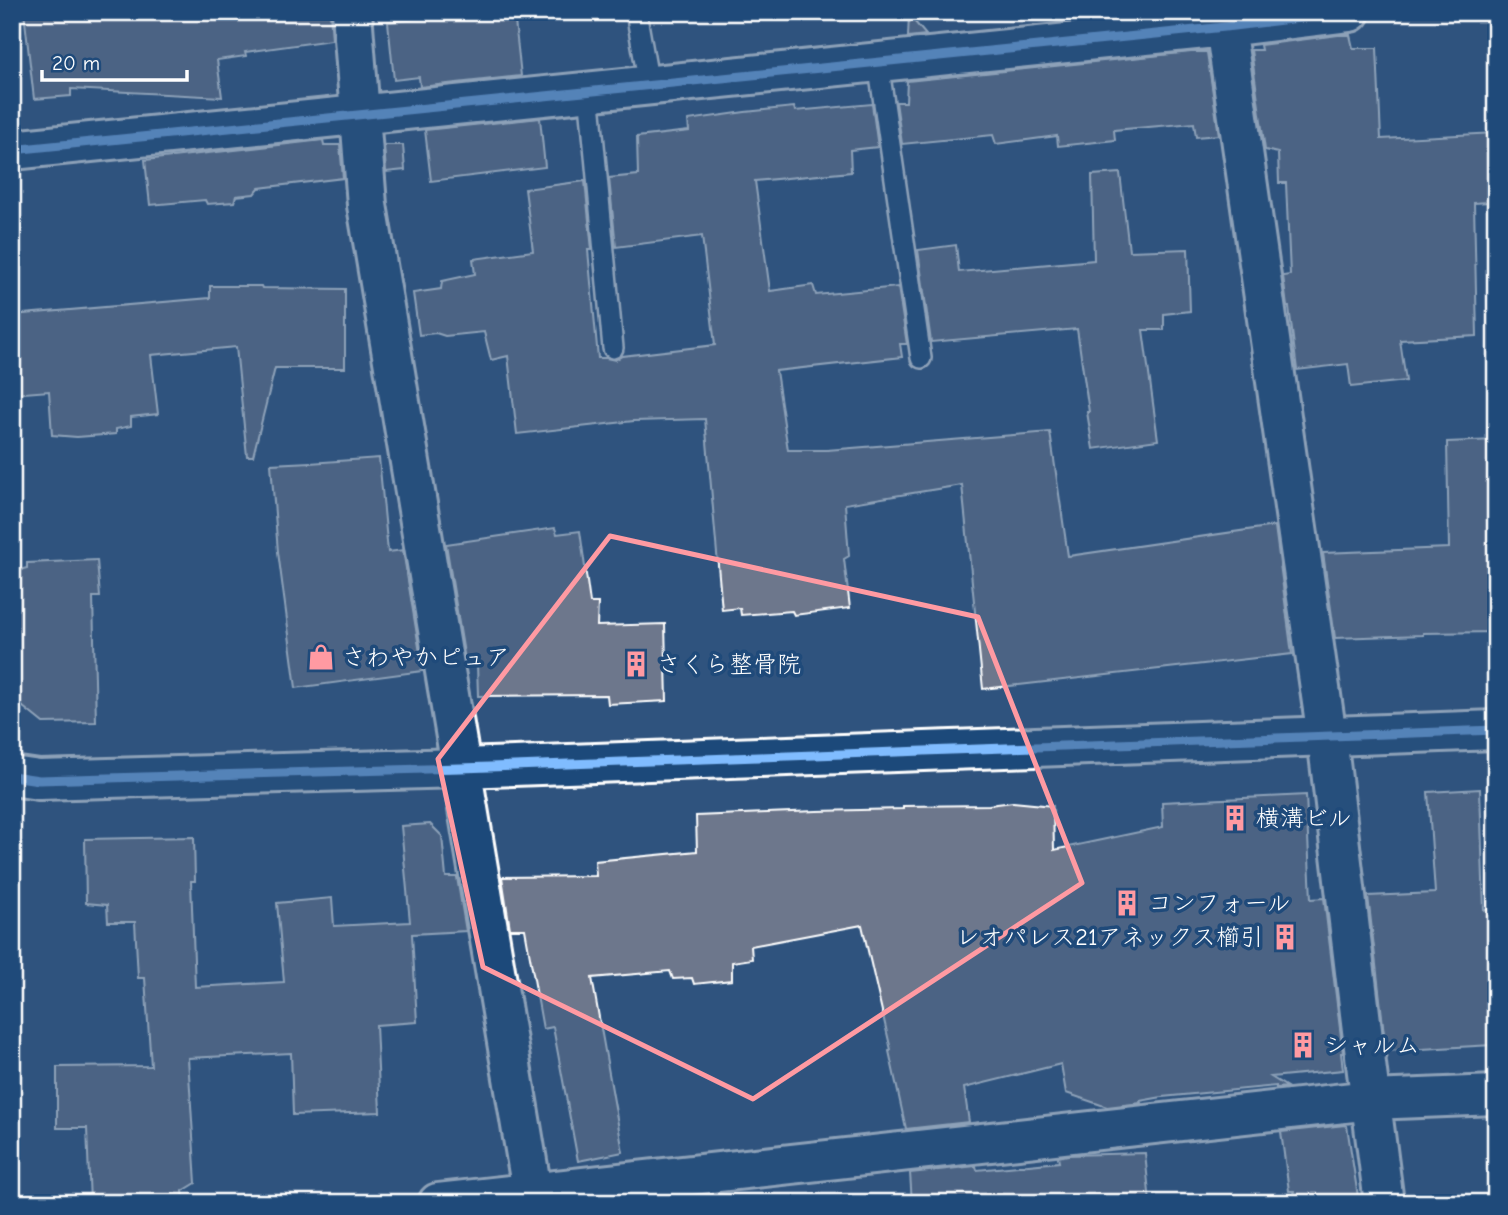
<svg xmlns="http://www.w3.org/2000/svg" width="1508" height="1215" font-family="'Comic Neue','Klee One',sans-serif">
<rect width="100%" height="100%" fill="#2f537e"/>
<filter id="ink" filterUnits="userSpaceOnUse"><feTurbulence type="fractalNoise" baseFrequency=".0143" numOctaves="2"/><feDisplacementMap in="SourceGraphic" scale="14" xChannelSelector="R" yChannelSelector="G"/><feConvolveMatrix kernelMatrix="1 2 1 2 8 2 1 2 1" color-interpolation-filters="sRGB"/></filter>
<g filter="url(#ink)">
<path fill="#6d778c" stroke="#fff" stroke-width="2" d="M24 12H330L332 40 245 52 246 56 217 60 222 97 71 89V96L34 99Z
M487 12H514L521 76 420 87 419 77 394 80 388 22Z
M909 15 926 35 908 37Z
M1338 35H1350L1353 48H1377L1381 139 1496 133V189H1490L1489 202 1474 203 1477 336 1400 340 1406 381 1351 387 1348 364 1297 370 1289 307H1287L1283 276 1290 275 1286 183H1279L1278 153 1265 150 1251 50H1261L1260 45Z
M1191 52H1207L1219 135 1196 137 1194 123 1114 130 1115 140 1058 146 1057 136 996 144 993 135 902 144 896 102H906L907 81Z
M872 104 878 147 850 150 851 172 755 181 770 291 813 285 816 295 898 287 907 344H900L902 357 776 371 788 450H827L1050 432 1068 556 1275 526 1292 654 983 689 962 485 845 504 849 556 844 559 850 608 794 615 792 611 741 615 740 608 722 610 705 419 634 421 517 434 508 356 491 360 484 332 445 336 436 333 419 335 413 293 441 289 442 281 475 274 473 259 533 251 525 189 585 181 592 250H588L598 358H606L615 360 622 356 715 345 702 236 616 247 609 178 638 175 637 137 689 131 688 120 745 112 794 107 795 111Z
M540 118 545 167 431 181 425 130Z
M323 140 324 145H340L343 178 259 188 254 194 236 196 234 202 207 204 205 200 150 205 145 160Z
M384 145H403L405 170 386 172Z
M1120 173 1129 251 1188 249 1190 311 1164 314V330H1143L1158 440 1093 449 1087 412H1089L1077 329 931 342 918 250 956 245 959 272 1094 260 1092 175Z
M210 286H261L262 288 345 289V368H275L253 456H247L236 347 151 355 158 414 131 417V426L116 429V434L77 437 52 435 49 391 12 394V315L210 298Z
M1496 440V632L1423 633V635L1335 638 1323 553 1449 548 1447 442Z
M379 458 388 552 403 550 423 671 296 688 278 552 271 464 310 462V463Z
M555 528 557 534 580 531 590 603H598L597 626 665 624 667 701 608 704 607 695 478 696 477 664 466 666 446 544Z
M97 560 100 597H93L96 722 43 723 12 698V572L27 568V563Z
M1480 789 1484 910 1489 909 1493 1045 1386 1051 1368 896 1435 893 1428 792Z
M1306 795 1311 899 1324 898 1343 1053H1341L1343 1070 1271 1077 1287 1087 1276 1088V1086L1162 1097 1140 1101 1141 1103 1107 1107 1066 1093 1061 1064 964 1088 969 1122 906 1129 889 1051 891 1050 862 925 751 946 752 959 732 962V980L694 984 692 978 673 979 670 971 592 978 623 1152 578 1161 553 1027 543 1029 525 929H510L502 877 596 876 595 861 697 851 696 816 817 811 903 809V806L989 805 1013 802 1053 806 1054 850 1163 827 1162 802Z
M430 824 442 836 446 877H457L466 931 412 934 417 1022 376 1025 380 1112 293 1115 291 1053 188 1058 196 1183 183 1191 184 1199 137 1201V1203H90L87 1128H57V1067L151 1066 145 978H138L135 922H108L107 905 86 903 85 839 194 837 195 881H191L195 987 284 982 277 903 332 898 334 926 410 922 401 826Z
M1345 1125 1347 1126 1359 1203H1328L1325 1197 1296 1200 1294 1191H1289L1281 1132Z
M1145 1153 1150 1203H912L910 1173 976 1166 977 1170 1059 1162 1058 1157 1068 1155Z"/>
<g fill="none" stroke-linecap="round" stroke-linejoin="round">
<g stroke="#fff" stroke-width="24">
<path id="service" d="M636 12 649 85
M878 62 921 358
M589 91 613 348"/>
</g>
<g stroke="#fff" stroke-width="44">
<path id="minor" d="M352 12 367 205 534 1203
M1223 12 1327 737 1367 1072 1384 1203
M12 150 1225 27 1350 12
M438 1203 1371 1100 1496 1095"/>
</g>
<g stroke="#fff" stroke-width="44">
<path id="tertiary" d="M12 776 39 780 461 768 1496 730"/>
</g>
<use href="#service" stroke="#1f4a7a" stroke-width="19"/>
<use href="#minor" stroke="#1f4a7a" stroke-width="38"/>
<use href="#tertiary" stroke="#1f4a7a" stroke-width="38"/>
<g stroke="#1f4a7a" stroke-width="13">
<path id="cycleway" d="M12 150 1225 27 1350 12
M12 776 39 780 461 768 1496 730"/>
</g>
<use href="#cycleway" stroke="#80bcff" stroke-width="9"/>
</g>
</g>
<path d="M0 0H1508V1215H0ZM610 536 978 617 1082 883 753 1099 483 967 438 759Z" fill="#2f537e" fill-opacity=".55" fill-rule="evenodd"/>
<path fill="none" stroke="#ff9aa2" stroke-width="5" stroke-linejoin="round" d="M610 536 978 617 1082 883 753 1099 483 967 438 759Z"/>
<defs>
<g id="shop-bare" transform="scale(2.1)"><path d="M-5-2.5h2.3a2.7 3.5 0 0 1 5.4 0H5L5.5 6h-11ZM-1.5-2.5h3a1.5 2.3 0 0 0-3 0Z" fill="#ff9aa2" stroke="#1f4a7a" stroke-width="2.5" paint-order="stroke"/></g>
<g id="building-bare" transform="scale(2.1)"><path d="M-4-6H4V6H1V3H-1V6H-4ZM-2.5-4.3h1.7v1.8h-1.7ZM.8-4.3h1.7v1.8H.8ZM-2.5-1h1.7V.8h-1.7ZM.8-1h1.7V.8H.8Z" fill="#ff9aa2" stroke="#1f4a7a" stroke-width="2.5" paint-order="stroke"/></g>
</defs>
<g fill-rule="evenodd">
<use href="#shop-bare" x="321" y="657"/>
<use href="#building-bare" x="636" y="664"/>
<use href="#building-bare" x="1235" y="818"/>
<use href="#building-bare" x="1127" y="903"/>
<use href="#building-bare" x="1285" y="937"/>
<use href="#building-bare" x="1303" y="1045"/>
</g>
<g text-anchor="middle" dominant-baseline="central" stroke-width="7" stroke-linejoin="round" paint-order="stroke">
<g font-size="24" fill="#fff" stroke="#1f4a7a" text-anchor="start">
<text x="342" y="657">さわやかピュア</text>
<text x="657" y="664">さくら整骨院</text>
<text x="1256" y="818">横溝ビル</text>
<text x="1148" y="903">コンフォール</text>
<text x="1264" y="937" text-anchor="end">レオパレス21アネックス櫛引</text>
<text x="1324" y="1045">シャルム</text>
</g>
</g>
<rect width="1508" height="1215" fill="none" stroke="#1f4a7a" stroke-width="42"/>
<rect x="21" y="21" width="1466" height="1173" fill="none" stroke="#fff" stroke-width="2.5" filter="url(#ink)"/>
<path d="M42 70v10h145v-10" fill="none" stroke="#ffffff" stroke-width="3.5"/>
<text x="52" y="70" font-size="21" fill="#ffffff" stroke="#1f4a7a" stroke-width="5" paint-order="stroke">20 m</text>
</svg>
